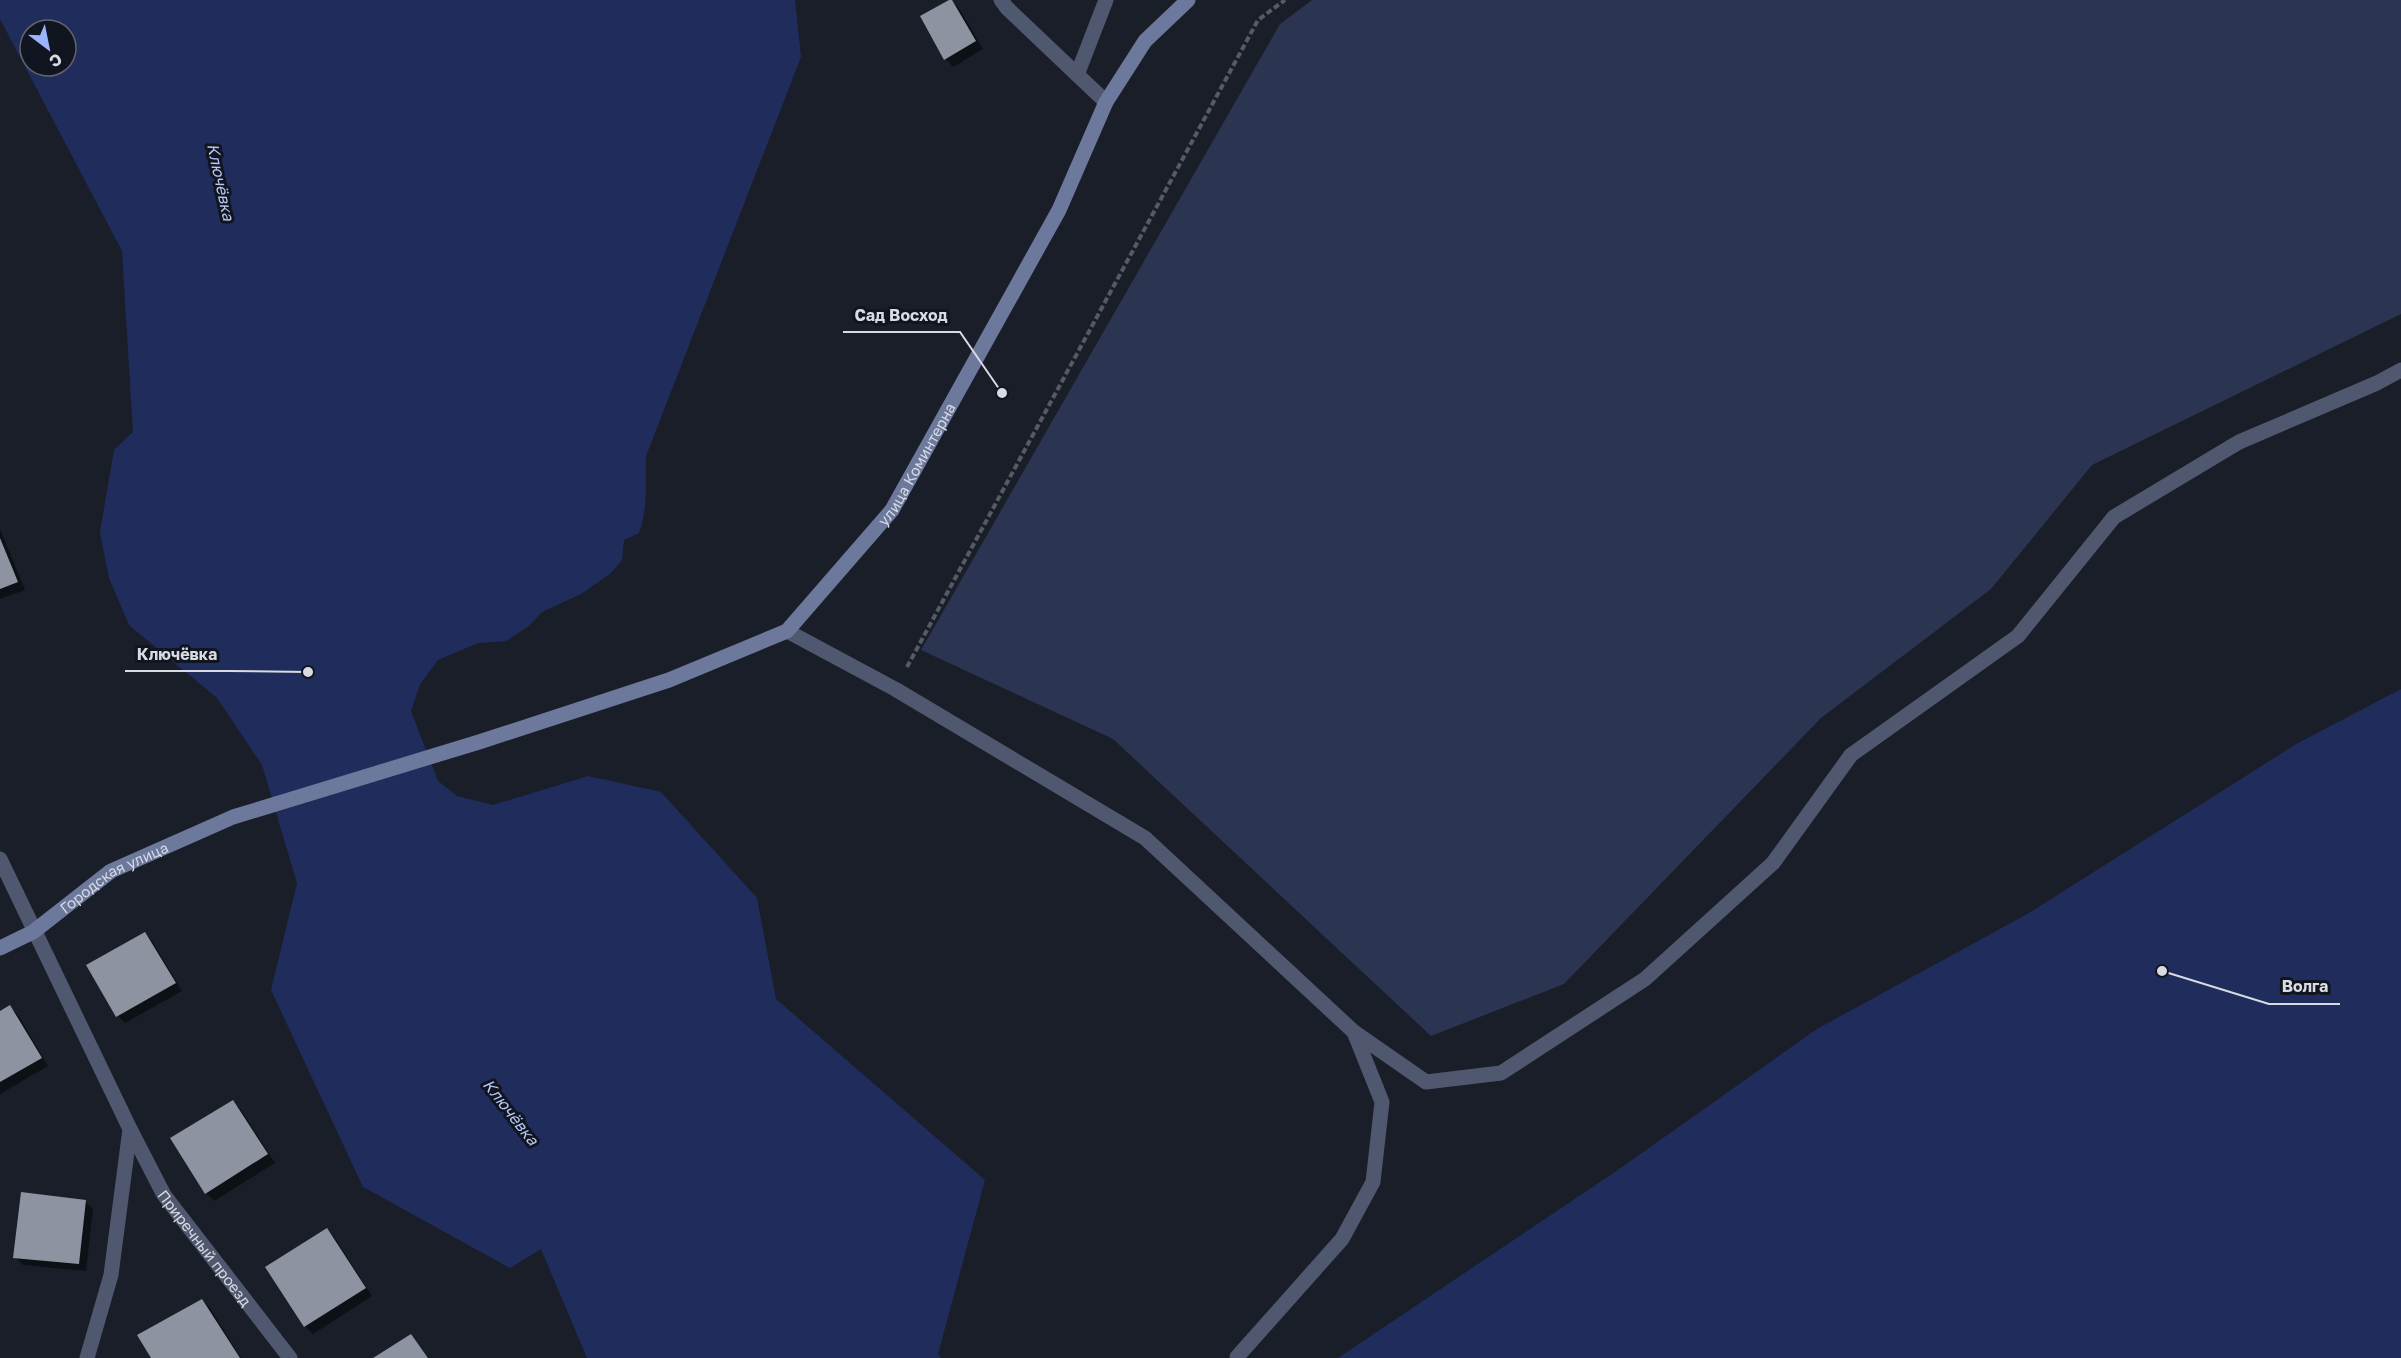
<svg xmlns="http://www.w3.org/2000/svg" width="2401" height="1358" font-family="'Golos Text',sans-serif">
<rect width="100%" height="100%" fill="#1a1e29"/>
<path fill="#2b3450" d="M1312 0H2401V314L2092 465 1991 589 1821 718 1564 984 1431 1036 1113 739 921 650 1280 24Z"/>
<path fill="#202d5c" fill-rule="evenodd" d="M0 0H795L801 57 646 456C646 483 648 508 639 533L624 540 622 560 611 573 581 594 542 612 529 626 506 641 478 643 438 660 420 684 411 711 438 781 457 796 493 805 588 776 661 792 757 898 776 999 985 1180 938 1354 941 1358H587L541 1249 510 1268 363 1187 271 990 297 883 262 765 217 698 129 625 109 578 100 532 114 450 133 432 122 251 0 19ZM30 30H66V66H30Z
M2401 689V1358H1338L1615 1172 1817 1029 2029 913 2298 743Z"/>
<path fill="#0007" d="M951 1 959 8 983 49 953 67 946 59 922 16Z
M0 529 25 590 0 599Z
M144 933 152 941 182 991 125 1023 118 1016Z
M10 1007 18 1015 48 1066 0 1094V1013Z
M233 1102 241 1110 275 1163 214 1201 206 1193Z
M85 1201 93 1209 86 1271 23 1265 15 1257Z
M327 1230 335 1238 372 1296 313 1334 305 1326 267 1267Z
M202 1300 210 1308 241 1358H153Z
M411 1335 429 1358H376Z"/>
<path fill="#8d93a1" d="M949 0H952L976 41 944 60 920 16Z
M0 538 18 582 0 589Z
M145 932 176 983 116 1017 86 965Z
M10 1005 42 1058 0 1082V1011Z
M233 1100 268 1154 205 1194 170 1138Z
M21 1192 86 1200 79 1264 13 1258Z
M327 1228 366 1288 304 1327 265 1267Z
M202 1299 240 1358H151L137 1335Z
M411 1334 428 1358H373Z"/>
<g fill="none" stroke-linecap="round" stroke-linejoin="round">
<path stroke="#565a63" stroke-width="4" stroke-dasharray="6 3" stroke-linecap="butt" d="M907 667 1258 20 1285 0"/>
<path stroke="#50586f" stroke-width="15" d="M1001 0 1007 8 1106 102
M1077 75 1106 0
M787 631 895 689 1145 838 1354 1032 1382 1102 1373 1182 1342 1239 1237 1357
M1354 1032 1426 1082 1501 1073 1645 979 1773 863 1851 755 2018 636 2114 517 2239 442 2377 383 2401 370"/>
<g stroke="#50586f" stroke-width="15">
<path d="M0 859 130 1129 111 1275 87 1358"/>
<path id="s1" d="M130 1129 164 1195 290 1358"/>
</g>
<path stroke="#6c799d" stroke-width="15" id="s2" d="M0 948 33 932 111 871 233 817 479 742 669 680 787 631 892 510 1059 210 1106 102 1145 41 1188 0"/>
</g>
<g text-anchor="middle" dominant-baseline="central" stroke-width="6" stroke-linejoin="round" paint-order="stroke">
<g font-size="15" fill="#d8dbe2" stroke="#11151f">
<text stroke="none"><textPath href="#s2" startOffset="1066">улица Коминтерна</textPath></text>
<text stroke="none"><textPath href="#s2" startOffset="135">Городская улица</textPath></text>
<text stroke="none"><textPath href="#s1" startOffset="141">Приречный проезд</textPath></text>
</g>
<g font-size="16" font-style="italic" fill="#b5c6f5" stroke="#11151f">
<text transform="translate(221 182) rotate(78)">Ключёвка</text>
<text transform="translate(511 1112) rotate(52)">Ключёвка</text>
</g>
</g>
<path fill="none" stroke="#d8dbe2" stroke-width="2" d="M1002 393L960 332H843M308 672L229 671H125M2162 971L2269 1004H2340"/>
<g fill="#d8dbe2" stroke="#11151f" stroke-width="2">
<circle cx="1002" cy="393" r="6"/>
<circle cx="308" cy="672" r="6"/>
<circle cx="2162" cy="971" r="6"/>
</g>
<g font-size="16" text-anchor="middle" font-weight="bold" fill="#d8dbe2" stroke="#11151f" stroke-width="6" stroke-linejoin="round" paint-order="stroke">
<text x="901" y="321">Сад Восход</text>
<text x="177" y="660">Ключёвка</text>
<text x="2305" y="992">Волга</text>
</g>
<g transform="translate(48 48) rotate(148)"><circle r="28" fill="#11151f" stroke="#61646d" stroke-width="1.5"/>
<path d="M0-4.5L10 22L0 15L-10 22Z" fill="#9bb4fd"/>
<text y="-9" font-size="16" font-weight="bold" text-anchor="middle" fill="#d8dbe2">С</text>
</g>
</svg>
